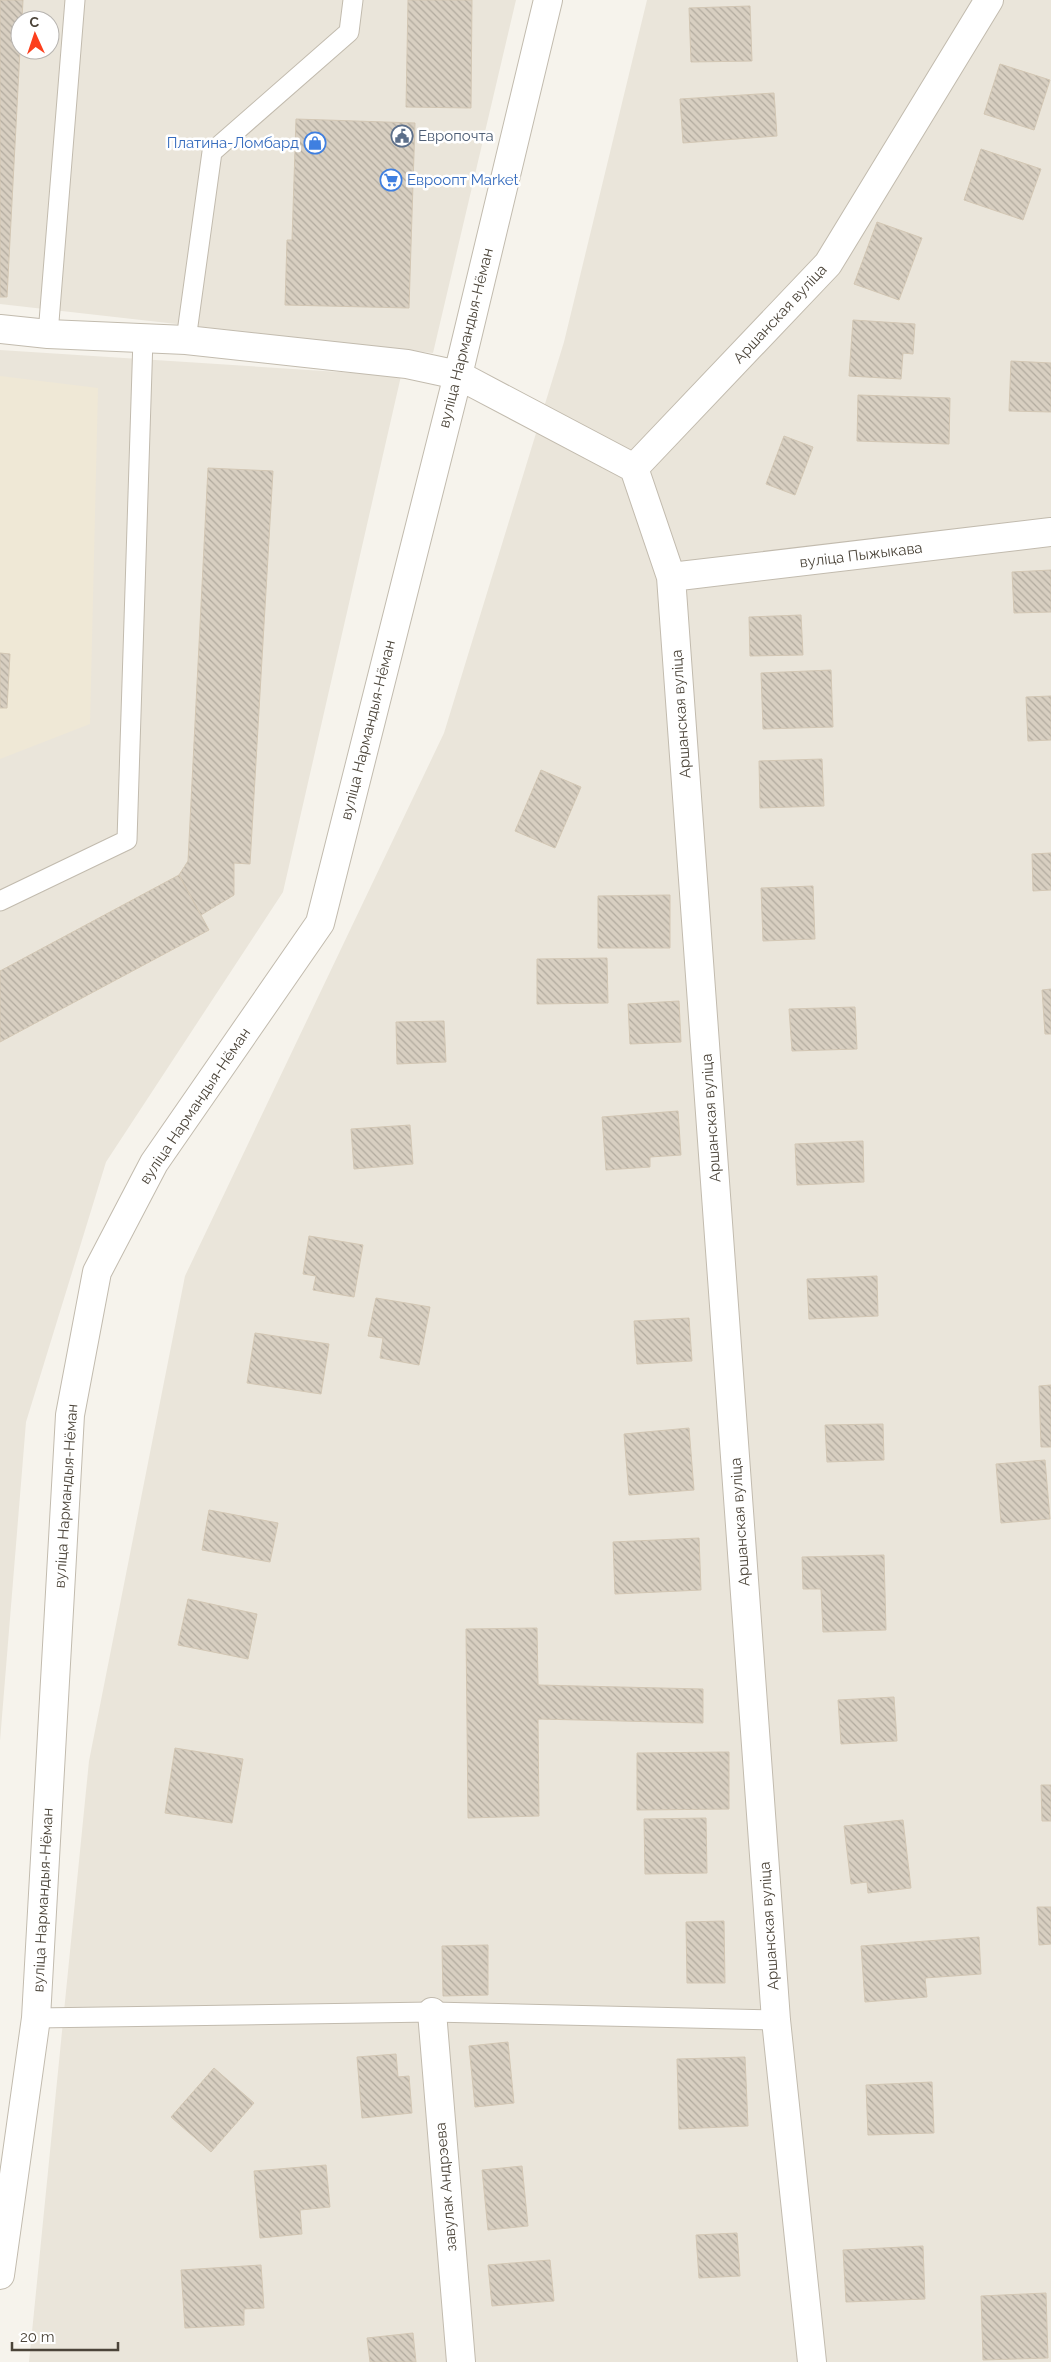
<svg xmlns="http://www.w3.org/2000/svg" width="1051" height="2362" font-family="Raleway,sans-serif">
<defs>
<pattern id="building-back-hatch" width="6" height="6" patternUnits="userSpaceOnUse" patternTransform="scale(1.25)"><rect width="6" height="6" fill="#d8cfc1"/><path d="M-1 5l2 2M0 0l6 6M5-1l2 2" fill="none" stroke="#b1aa9e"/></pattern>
</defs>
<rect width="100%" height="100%" fill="#f6f3ec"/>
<path fill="#eae5da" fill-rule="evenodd" d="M0 0H516L433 353 0 304ZM20 20H50V50H20Z
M647 0H1051V2362H29L89 1761 185 1276 444 733 564 342Z
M0 350 401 376 283 892 106 1162 26 1422 0 1741Z"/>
<path fill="#efe8d6" d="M0 376 98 388 90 724 0 759Z"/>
<path fill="url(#building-back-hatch)" stroke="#d3c7b4" d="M0 0H23L22 20H20V50L7 297H0Z
M408 0H472L471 108 406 107Z
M750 6 752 61 691 62 689 8Z
M1000 64 1050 80 1034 130 984 114Z
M774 93 777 136 683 143 680 99Z
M296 119 415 123 409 308 285 305 287 240H292Z
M981 149 1041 169 1023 220 964 200Z
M877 222 922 238 899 300 854 284Z
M853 320 915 324 913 354 903 353 901 379 849 376Z
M1011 361 1051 363V412L1009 411Z
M858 395 950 398 949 444 857 441Z
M784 436 813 447 795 495 766 484Z
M208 468 273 471 250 864 234 863V895L201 915 179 875 188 861Z
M1051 570V612L1014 613 1012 572Z
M801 615 803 655 750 656 749 617Z
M0 653 10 654 7 708H0Z
M831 670 833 727 763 729 761 673Z
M1051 696V740L1028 741 1026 697Z
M822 759 824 806 760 808 759 761Z
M541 770 581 787 555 848 515 831Z
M1051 853V890L1033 891 1032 854Z
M179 875 209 930 0 1042V971Z
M813 886 815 939 763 941 761 888Z
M670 895V948H598V896Z
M607 958 608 1003 537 1004V959Z
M1051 989V1034H1045L1042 990Z
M679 1001 681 1042 630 1044 628 1004Z
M855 1007 857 1049 792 1051 789 1009Z
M444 1021 446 1062 397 1064 396 1022Z
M678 1111 681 1155 650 1157V1167L606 1170 602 1117Z
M410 1125 413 1164 354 1169 351 1129Z
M863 1141 864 1182 797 1185 795 1144Z
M309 1236 363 1245 354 1297 313 1290 316 1276 303 1274Z
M877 1276 878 1316 809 1319 807 1279Z
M376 1298 430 1307 419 1365 380 1358 383 1338 368 1336Z
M689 1318 692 1361 637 1364 634 1321Z
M255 1333 329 1344 321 1394 247 1383Z
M1051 1385V1447H1041L1039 1386Z
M883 1424 884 1460 827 1462 825 1425Z
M689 1428 694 1490 629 1495 624 1434Z
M1045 1460 1050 1519 1001 1523 996 1464Z
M209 1510 278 1523 270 1562 202 1550Z
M699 1538 701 1590 615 1594 613 1542Z
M884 1555 886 1630 823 1632 821 1589H803L802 1557Z
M188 1599 257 1614 248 1659 178 1645Z
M537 1628 538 1685 703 1689V1723L538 1719 539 1816 468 1818 466 1629Z
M894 1697 897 1741 841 1744 838 1700Z
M175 1748 243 1759 232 1823 165 1813Z
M729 1752V1809L637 1810V1753Z
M1041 1785H1051V1821H1042Z
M706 1818 707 1873 645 1874 644 1819Z
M903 1820 911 1888 868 1893 867 1882 851 1884 844 1826Z
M1037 1907H1051V1944L1039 1945Z
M724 1921 725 1983H687L686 1922Z
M979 1937 981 1974 925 1978 927 1997 865 2002 861 1946Z
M488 1945V1995L443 1996 442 1946Z
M508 2042 514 2103 475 2107 469 2046Z
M396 2054 398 2077 409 2076 412 2113 362 2118 357 2057Z
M745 2057 748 2126 679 2129 677 2059Z
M214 2068 254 2103 211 2152 171 2117Z
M932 2082 934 2133 868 2135 866 2085Z
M326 2165 330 2207 300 2210 302 2234 260 2238 254 2171Z
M522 2166 528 2226 488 2230 482 2170Z
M737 2233 740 2276 699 2278 696 2235Z
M923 2246 925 2299 846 2302 843 2250Z
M550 2260 554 2301 492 2306 488 2265Z
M261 2265 264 2308 244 2309V2325L185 2328 181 2270Z
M1046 2293 1048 2358 983 2360 981 2296Z
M413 2333 416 2362H370L367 2338Z"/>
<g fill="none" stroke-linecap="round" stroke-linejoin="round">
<g stroke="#c2bbae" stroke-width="21">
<path id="lane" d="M48 334 75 0
M186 340 212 152 349 32 353 0
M0 901 127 840 143 338
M36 2018 432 2012 776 2020"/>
</g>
<g stroke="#c2bbae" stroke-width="30">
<path id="street" d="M0 329 48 334 186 340 407 364 458 375 634 468
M671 577 1051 532
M432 2012 461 2362
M0 2275 36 2018 70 1415 97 1272 154 1163 320 923 458 375 548 0
M812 2362 776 2020 671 577 634 468 828 264 989 0"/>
</g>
<use href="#lane" stroke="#fff" stroke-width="19"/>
<use href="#street" stroke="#fff" stroke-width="28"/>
</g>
<defs>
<g id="civic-ring" transform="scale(1.125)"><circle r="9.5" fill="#fff" stroke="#5c6f8a" stroke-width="1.5"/><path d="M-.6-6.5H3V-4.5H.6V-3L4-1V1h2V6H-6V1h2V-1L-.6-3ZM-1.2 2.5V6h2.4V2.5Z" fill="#5c6f8a"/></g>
<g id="shop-ring" transform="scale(1.125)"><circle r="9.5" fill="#fff" stroke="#3f7fe0" stroke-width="1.5"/><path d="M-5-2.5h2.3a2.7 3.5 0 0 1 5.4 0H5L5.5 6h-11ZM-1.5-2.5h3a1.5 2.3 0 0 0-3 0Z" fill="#3f7fe0"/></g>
<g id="supermarket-ring" transform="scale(1.125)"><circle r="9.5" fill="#fff" stroke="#3f7fe0" stroke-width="1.5"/><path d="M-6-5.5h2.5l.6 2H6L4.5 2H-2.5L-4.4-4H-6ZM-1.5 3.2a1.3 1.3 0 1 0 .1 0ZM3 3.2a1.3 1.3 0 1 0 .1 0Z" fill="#3f7fe0"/></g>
</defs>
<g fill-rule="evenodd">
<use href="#civic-ring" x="402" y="136"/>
<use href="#shop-ring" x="315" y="143"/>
<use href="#supermarket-ring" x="391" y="180"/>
</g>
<g text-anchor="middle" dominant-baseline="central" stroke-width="5" stroke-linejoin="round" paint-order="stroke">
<g font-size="15" fill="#4e5e75" stroke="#fff" text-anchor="start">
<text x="418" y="136">Европочта</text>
</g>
<g font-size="15" fill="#366cbe" stroke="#fff" text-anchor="end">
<text x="299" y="143">Платина-Ломбард</text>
<text x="407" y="180" text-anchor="start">Евроопт Market</text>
</g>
<g font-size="15" fill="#4b4439" stroke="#fff">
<text transform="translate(780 314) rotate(-47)">Аршанская вуліца</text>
<text transform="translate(466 338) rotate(-76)">вуліца Нармандыя-Нёман</text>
<text transform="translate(861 555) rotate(-7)">вуліца Пыжыкава</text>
<text transform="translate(681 714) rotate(-94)">Аршанская вуліца</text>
<text transform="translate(368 730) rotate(-76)">вуліца Нармандыя-Нёман</text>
<text transform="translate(195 1106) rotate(-56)">вуліца Нармандыя-Нёман</text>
<text transform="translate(711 1118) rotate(-94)">Аршанская вуліца</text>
<text transform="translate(66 1496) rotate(-86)">вуліца Нармандыя-Нёман</text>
<text transform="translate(740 1522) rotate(-94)">Аршанская вуліца</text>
<text transform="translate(43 1900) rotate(-87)">вуліца Нармандыя-Нёман</text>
<text transform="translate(769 1926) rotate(-94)">Аршанская вуліца</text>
<text transform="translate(446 2187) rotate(-95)">завулак Андрэева</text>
</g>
</g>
<g transform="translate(35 35) rotate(357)"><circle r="24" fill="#ffffff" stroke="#b7b4b0"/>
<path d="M0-4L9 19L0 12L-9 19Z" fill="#fc3f1d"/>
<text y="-8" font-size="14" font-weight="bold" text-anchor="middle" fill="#4b4439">С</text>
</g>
<path d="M12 2342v8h106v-8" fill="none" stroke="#4b4439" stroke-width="2.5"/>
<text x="20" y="2342" font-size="15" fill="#4b4439" stroke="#ffffff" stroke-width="4" paint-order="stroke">20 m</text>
</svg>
